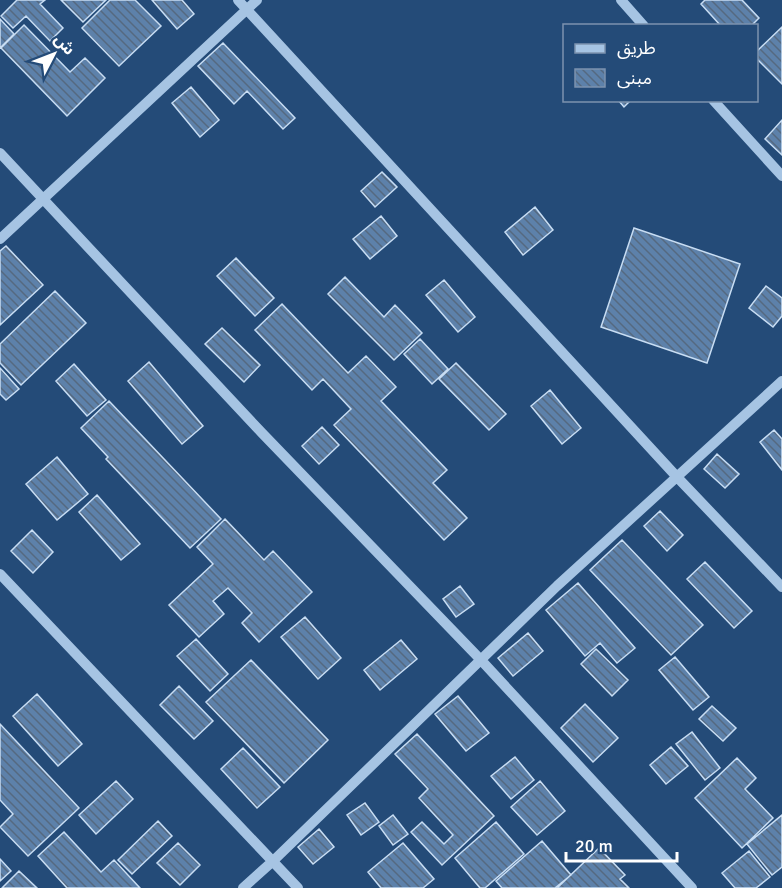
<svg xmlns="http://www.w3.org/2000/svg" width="782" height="888" font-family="Signika,'Noto Sans Arabic',sans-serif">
<defs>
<pattern id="building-back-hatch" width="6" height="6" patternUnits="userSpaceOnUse" patternTransform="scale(1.5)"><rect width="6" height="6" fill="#5d81aa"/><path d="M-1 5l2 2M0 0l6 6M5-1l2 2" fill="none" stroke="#556980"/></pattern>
</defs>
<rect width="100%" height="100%" fill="#244b78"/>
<path fill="url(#building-back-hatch)" stroke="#c8ddf3" stroke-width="1.5" d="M17 0H45L40 4 63 28 50 41 26 16 13 28 1 16Z
M61 0H106L83 22Z
M110 0H135L161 26 119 66 82 28Z
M152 0H182L194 14 177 29Z
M705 0H742L759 18 751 26H721L701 4Z
M0 19 14 34 0 48Z
M24 25 70 72 85 58 105 78 67 116 1 48Z
M782 27V84L756 58V52Z
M223 43 295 118 283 129 247 91 234 104 198 66Z
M191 87 219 120 200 137 172 103Z
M618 100H631L624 107Z
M782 120V155L765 139Z
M382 172 397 187 375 207 361 191Z
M535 207 553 230 523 255 505 232Z
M381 216 397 236 370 259 353 239Z
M634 228 740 264 707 363 601 327Z
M6 246 43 285 0 325V251Z
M236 258 274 298 255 316 217 276Z
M345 277 384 317 395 305 422 333 394 360 328 294Z
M444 280 475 317 458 332 426 295Z
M766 286 782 298V316L773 327 749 308Z
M55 291 86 323 21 385 0 363V344Z
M282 304 348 373 366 356 396 387 381 401 447 470 433 483 467 518 444 540 334 425 351 409 323 379 312 390 255 330Z
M222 328 260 365 244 382 205 344Z
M420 339 448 369 432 384 404 354Z
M149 362 203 426 182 444 128 381Z
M456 363 506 414 489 430 439 379Z
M74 364 106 400 87 416 56 381Z
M0 368 19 389 6 400 0 394Z
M550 390 581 428 562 444 531 406Z
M109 401 221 519 190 548 106 459 108 457 81 428Z
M322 427 339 445 319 464 302 446Z
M774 430 782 439V470L760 442Z
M717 454 739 474 725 488 704 469Z
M57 457 88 494 57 520 26 484Z
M97 495 140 544 121 560 79 512Z
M660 511 683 535 667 551 644 526Z
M225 519 264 560 273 551 312 592 259 642 242 623 252 613 228 588 213 601 224 614 199 637 169 605 213 564 197 547Z
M32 530 53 552 33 573 11 551Z
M622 540 703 625 671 655 590 570Z
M705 562 752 611 734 628 687 579Z
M578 583 635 648 617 663 600 643 585 656 546 610Z
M460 586 474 604 456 617 443 599Z
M305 617 341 658 318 679 281 637Z
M528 633 543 651 513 676 498 658Z
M196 639 228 674 210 691 177 656Z
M401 640 417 659 380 690 364 670Z
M596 649 628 680 612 696 581 664Z
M675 657 709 697 693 710 659 670Z
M251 660 328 740 284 783 206 702Z
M179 686 213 721 194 739 160 705Z
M37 694 82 744 58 766 13 716Z
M458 696 489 733 466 751 435 714Z
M585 704 618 738 593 762 561 728Z
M712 706 736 728 723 741 699 719Z
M0 724 79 808 28 856 0 827 13 814 0 800Z
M692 732 720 768 705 780 676 744Z
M417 734 494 816 442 865 411 832 422 822 444 844 453 835 419 798 428 789 395 754Z
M671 747 688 766 666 784 650 765Z
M243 748 280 787 257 808 221 769Z
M515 757 534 780 511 799 491 776Z
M737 758 756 778 745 789 773 818 742 848 695 798Z
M116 781 133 799 96 834 79 815Z
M540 781 565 811 537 835 511 807Z
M365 803 379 822 361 835 347 815Z
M393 815 408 834 393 845 379 826Z
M782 815V867L772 875 747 844Z
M158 821 172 836 132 874 118 860Z
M496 822 524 854 485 888H480L455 858Z
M319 829 334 847 313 864 298 847Z
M64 832 101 872 114 860 140 888H67L38 856Z
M542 841 571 875 555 888H502L496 881Z
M178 843 200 865 180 885 157 863Z
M403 843 434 879 423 888H381L368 872Z
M599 848 625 875 620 879 629 888H557Z
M749 851 770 877 756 888H735L722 873Z
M0 859 11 871 0 881Z
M19 871 37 888H2Z"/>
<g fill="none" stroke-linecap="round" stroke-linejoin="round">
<path stroke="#a6c4e3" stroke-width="10" d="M238 0 677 477 782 587
M621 0 644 26
M713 100 782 176
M0 153 262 433 480 659 692 888
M0 239 257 0
M0 574 298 888
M243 888 273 861 557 586 782 381"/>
</g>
<rect x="563" y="24" width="195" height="78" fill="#244b78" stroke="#7c93ae" stroke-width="1.5"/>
<rect x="575" y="44" width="30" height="9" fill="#a6c4e3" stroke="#7c93ae" stroke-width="1.5"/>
<text x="617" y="54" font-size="18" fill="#ffffff">طريق</text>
<rect x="575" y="69" width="30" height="18" fill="url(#building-back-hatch)" stroke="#7c93ae" stroke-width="1.5"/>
<text x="617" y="84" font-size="18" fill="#ffffff">مبنى</text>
<g transform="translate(54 54) rotate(48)" stroke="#244b78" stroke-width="4.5" paint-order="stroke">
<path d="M0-4.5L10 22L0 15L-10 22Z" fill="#ffffff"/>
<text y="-9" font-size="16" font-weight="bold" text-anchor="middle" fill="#ffffff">ش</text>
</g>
<path d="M566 852v9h111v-9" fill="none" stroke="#ffffff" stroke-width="3"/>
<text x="575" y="852" font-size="18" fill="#ffffff" stroke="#244b78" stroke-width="4.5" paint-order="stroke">20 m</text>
</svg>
